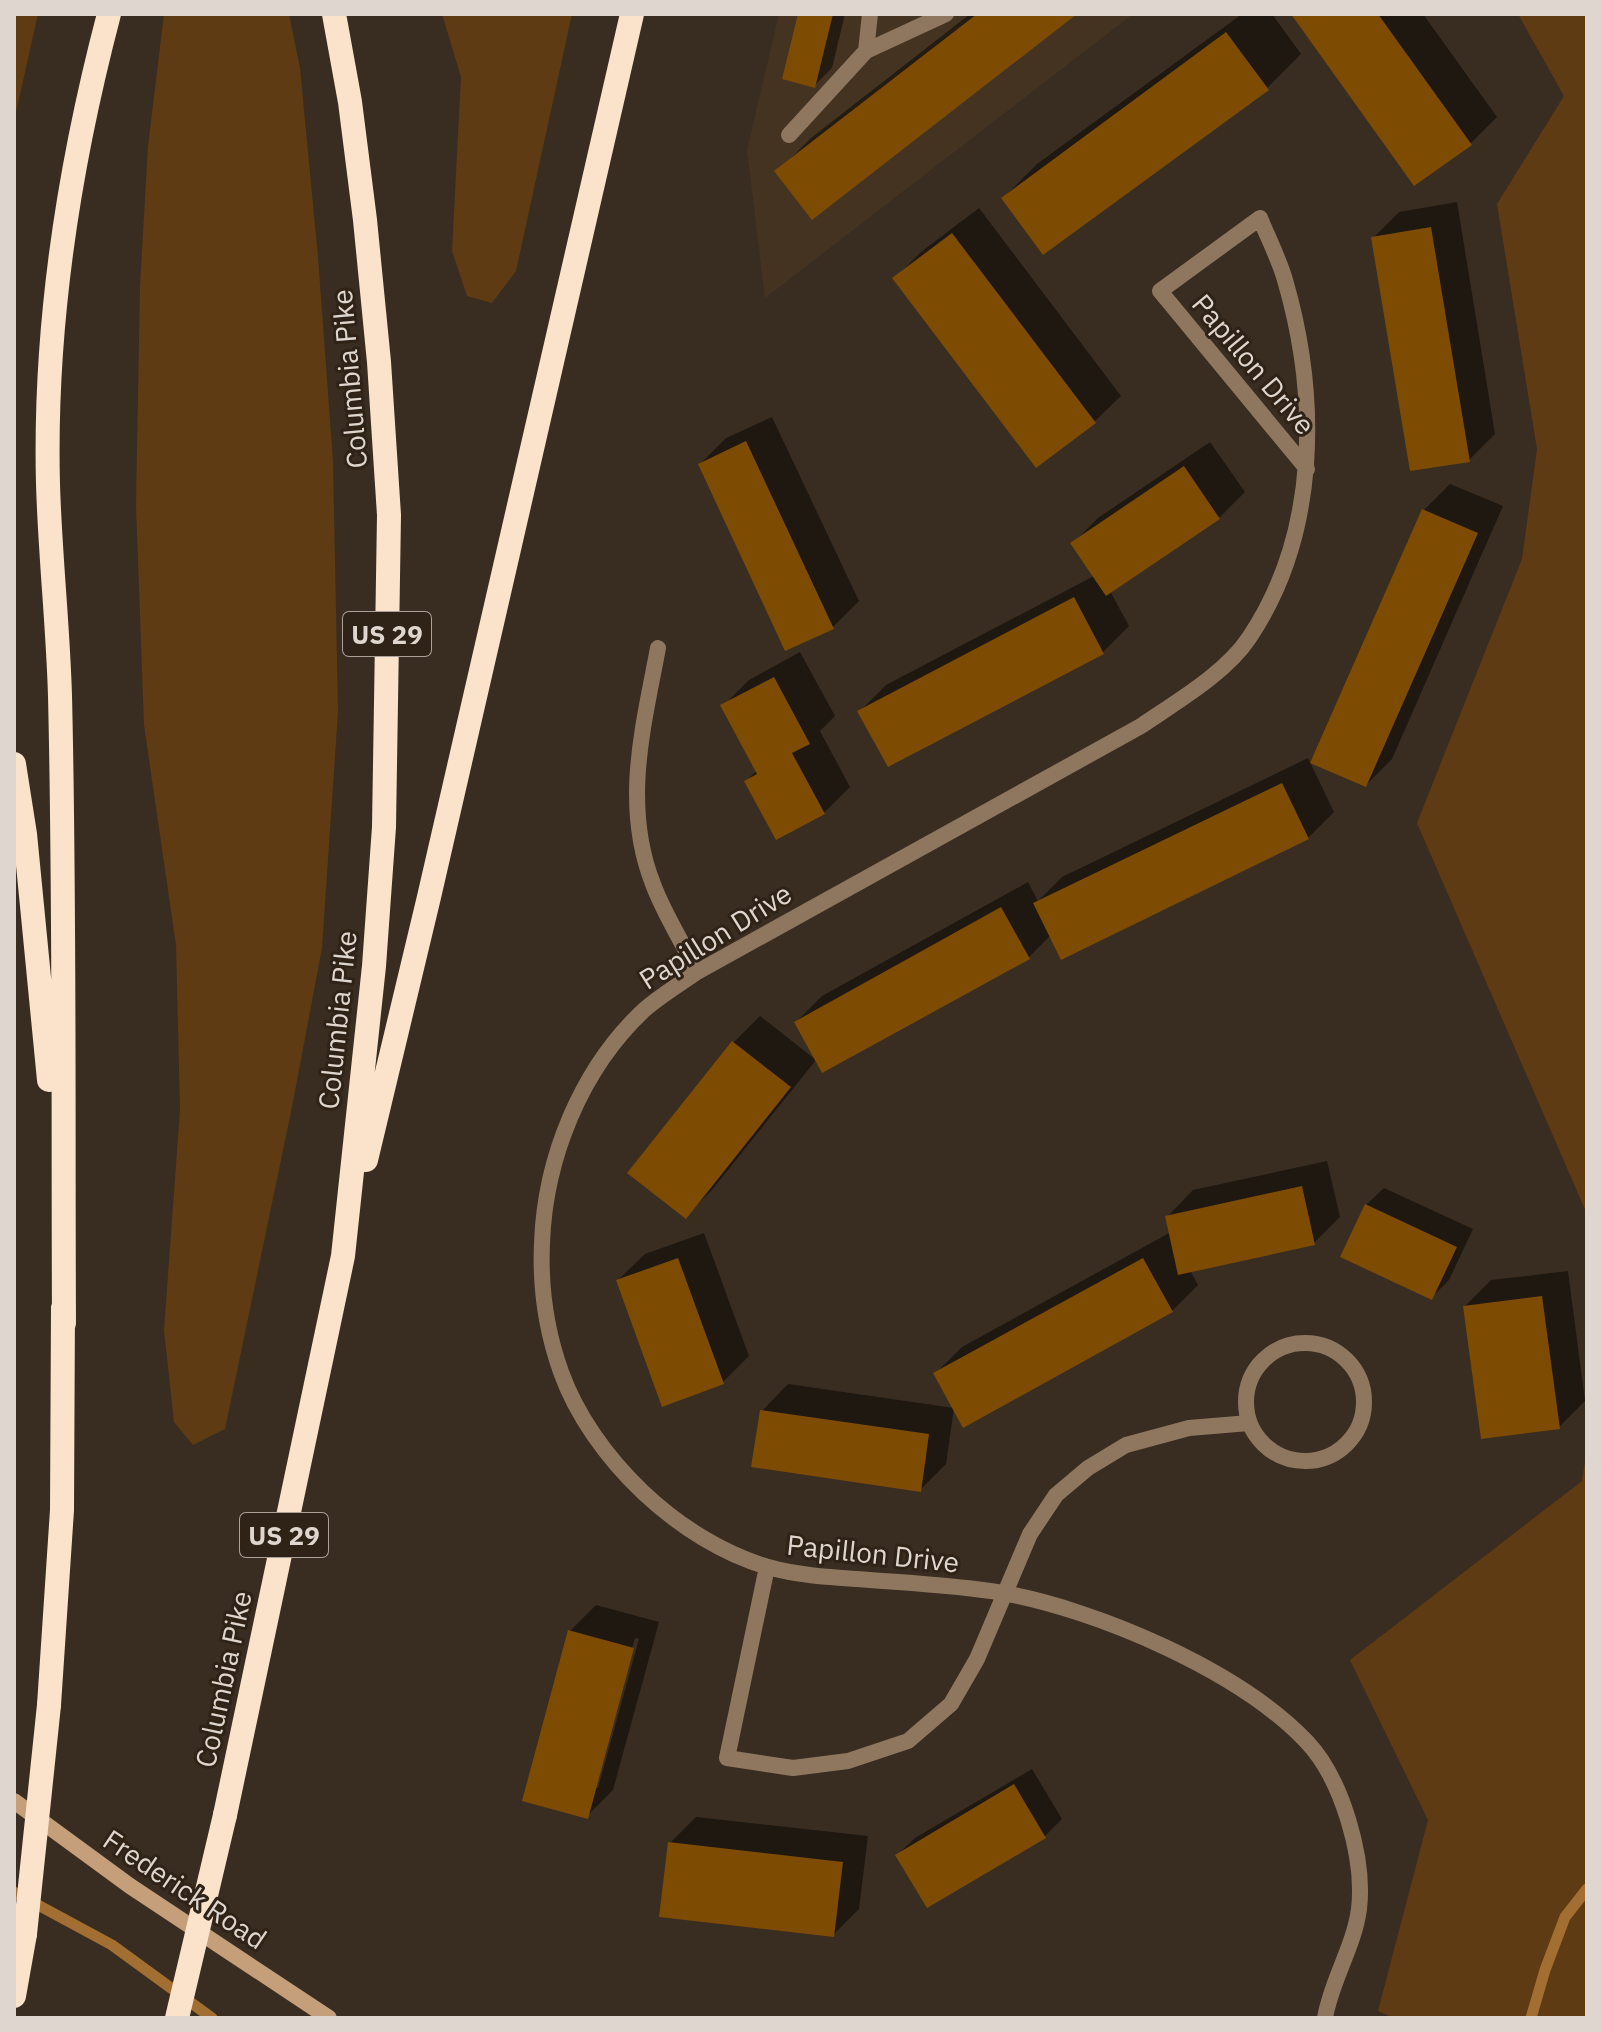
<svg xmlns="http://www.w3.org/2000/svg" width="1601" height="2032" font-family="'IBM Plex Sans',sans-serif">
<rect width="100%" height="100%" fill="#392d21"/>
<path fill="#443321" d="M779 14H1133L765 298 747 150Z"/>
<path fill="#5e3b12" d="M14 14H38L14 121Z
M164 14H289L300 68 318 257 333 461 338 712 322 948 292 1107 225 1429 193 1445 174 1422 164 1330 180 1110 176 945 144 725 136 505 140 286 148 146Z
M442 14H572L516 271 492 303 467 296 452 251 461 77Z
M1518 14H1587V1214L1417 823 1522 559 1537 449 1497 204 1564 96Z
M1587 1449V2018H1394L1378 2011 1428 1820 1350 1660 1582 1481Z"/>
<path fill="#0007" fill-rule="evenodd" d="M800 14H845L832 68 815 85Z
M970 14H1074L777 172 811 138Z
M1242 14H1272L1301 54 1267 88 1003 198 1037 164Z
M1294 14H1423L1497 117 1471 143 1415 183Z
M1457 202 1495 434 1469 460 1373 238 1399 212Z
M979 208 1121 396 1095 421 1037 466 895 278 921 252Z
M772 417 859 601 833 627 700 464 726 438Z
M1210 442 1245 492 1219 518 1110 591 1129 626 1103 652 860 711 886 685 1094 576 1072 544 1098 518Z
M1450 484 1503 506 1392 759 1366 785 1313 762 1424 510Z
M800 652 835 716 820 731 850 787 824 813 746 781 757 770 723 706 749 680Z
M1308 758 1334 812 1308 838 1051 935 1029 957 796 1022 822 996 1028 882 1038 901 1062 877Z
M760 1016 816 1060 712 1190 686 1216 630 1172 734 1042Z
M1327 1161 1340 1217 1314 1243 1190 1270 1198 1285 1172 1311 936 1373 962 1347 1171 1232 1167 1217 1193 1190Z
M1384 1188 1473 1229 1449 1280 1432 1297 1366 1205Z
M704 1233 749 1356 723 1382 664 1404 618 1280 645 1254Z
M1568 1271 1585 1401 1559 1427 1465 1306 1491 1280Z
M788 1384 954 1408 946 1464 920 1490 762 1411Z
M596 1605 659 1622 613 1790 587 1816 570 1631ZM635 1638 639 1639 598 1788H594Z
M1032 1769 1062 1819 1045 1836 897 1855 915 1838Z
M696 1817 868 1836 859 1909 833 1935 670 1843Z"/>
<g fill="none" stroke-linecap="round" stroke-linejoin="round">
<path stroke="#a36e32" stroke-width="11" d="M14 1892 112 1945 212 2018
M1531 2018 1545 1970 1565 1917 1587 1889"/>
</g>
<path fill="#7e4b03" d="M798 14H833L815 88 782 79Z
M977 14H1077L812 220 774 171Z
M1291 14H1378L1472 145 1414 186Z
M1226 32 1269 90 1043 255 1001 198Z
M1431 227 1470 462 1410 471 1371 237Z
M952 233 1096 423 1036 468 892 278Z
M746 441 834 629 785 651 698 464Z
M1184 466 1220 519 1106 596 1070 543Z
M1422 509 1478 533 1366 787 1310 763Z
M1074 597 1104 654 888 767 857 711Z
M774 677 810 744 792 753 825 814 776 840 744 781 757 774 720 705Z
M1282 783 1309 839 1061 960 1033 903Z
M1001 907 1030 959 822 1073 794 1022Z
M732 1041 791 1087 686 1219 627 1173Z
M1302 1186 1315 1245 1178 1275 1165 1216Z
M1365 1204 1457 1247 1432 1300 1340 1257Z
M678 1258 724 1384 662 1407 616 1280Z
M1143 1258 1173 1312 963 1428 933 1373Z
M1542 1296 1560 1429 1481 1439 1463 1306Z
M760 1410 929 1434 921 1492 751 1467Z
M568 1630 634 1648 588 1819 522 1801Z
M1014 1784 1046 1838 927 1908 895 1855Z
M668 1842 843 1862 834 1937 659 1917Z"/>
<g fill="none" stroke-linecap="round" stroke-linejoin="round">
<path stroke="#8f775f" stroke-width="16" d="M866 51 946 14
M789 135 866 51 870 14"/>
<path stroke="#8f775f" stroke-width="16" d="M1307 469 1160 291 1260 218C1268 238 1279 259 1285 280 1319 397 1319 534 1249 638 1226 673 1176 702 1141 726L697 972C680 984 660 996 644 1010 581 1069 545 1158 542 1243 540 1286 546 1330 561 1372 592 1458 679 1541 768 1567 796 1575 827 1577 857 1579 905 1583 955 1585 1003 1593 1098 1610 1240 1671 1307 1742 1342 1779 1365 1858 1359 1909 1354 1947 1331 1981 1325 2018
M658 648C643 728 622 805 653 884 664 914 683 943 697 972
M1246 1402a59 59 0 1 1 118 0a59 59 0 1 1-118 0Z
M767 1567 727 1758 793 1768 848 1761 908 1741 951 1704 977 1659 1030 1534 1056 1495 1088 1468 1126 1445 1189 1428 1249 1423"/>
<path stroke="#c59f79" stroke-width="16" d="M14 1801 130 1886 329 2018"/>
<path stroke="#fae2cb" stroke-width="24" d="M14 764 25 834 49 1080
M366 1160 429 897 632 14
M64 1323C63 1114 65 905 60 696 58 625 50 555 48 484 44 327 69 166 109 14
M49 1705 62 1510 63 1308
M225 1815 343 1256 374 966 384 827 389 515 379 362 365 220 350 102 334 14
M14 1996 25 1934"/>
<path stroke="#fae2cb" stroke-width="24" d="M25 1934 49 1705
M177 2018 225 1815"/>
</g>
<g text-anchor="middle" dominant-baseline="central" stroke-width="6" stroke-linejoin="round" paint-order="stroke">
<g fill="#2f2317" stroke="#aaa198" stroke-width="2">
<rect x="343" y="612" width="88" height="44" rx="6"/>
<rect x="240" y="1513" width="88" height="44" rx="6"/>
</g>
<g font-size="26" font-weight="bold" fill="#dfd7cf">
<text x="387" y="634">US 29</text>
<text x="284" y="1535">US 29</text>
</g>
<g font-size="28" fill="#dfd7cf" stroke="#2f2317">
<text transform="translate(1254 364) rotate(50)">Papillon Drive</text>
<text transform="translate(349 379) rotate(-95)">Columbia Pike</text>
<text transform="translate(715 936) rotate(-32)">Papillon Drive</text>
<text transform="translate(337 1020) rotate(-84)">Columbia Pike</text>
<text transform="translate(873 1553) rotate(6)">Papillon Drive</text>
<text transform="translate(223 1679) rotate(-78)">Columbia Pike</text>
<text transform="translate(185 1889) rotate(34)">Frederick Road</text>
</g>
</g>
<rect width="1601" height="2032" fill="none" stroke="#dfd7cf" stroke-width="32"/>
</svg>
